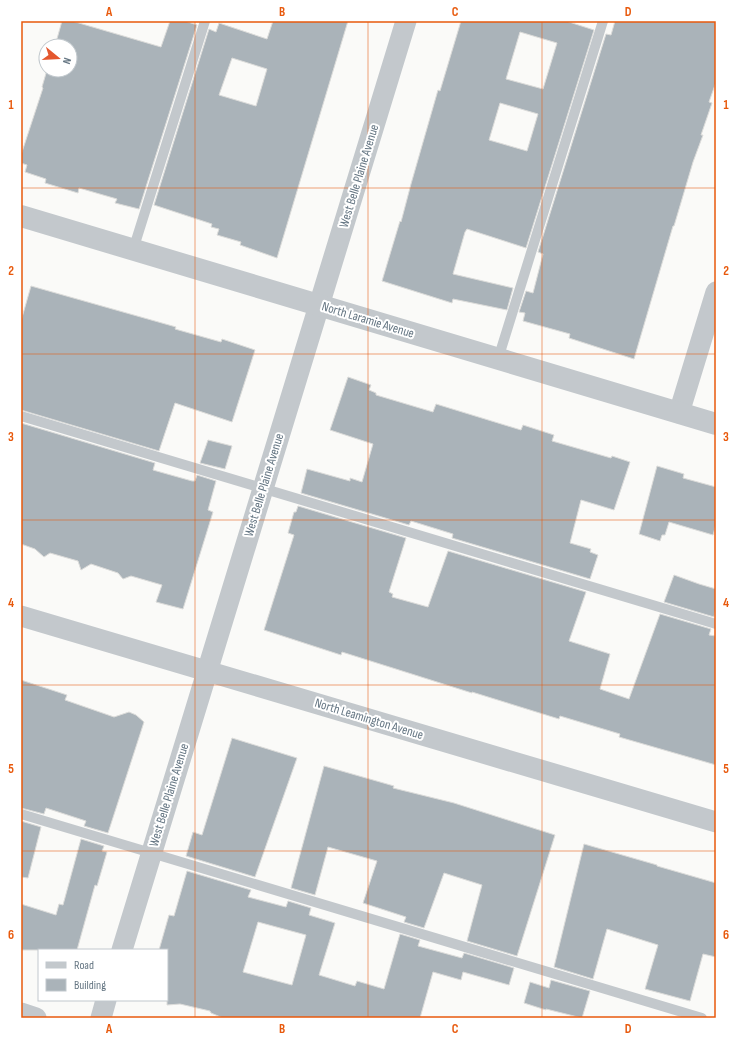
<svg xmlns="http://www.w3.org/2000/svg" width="737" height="1039" font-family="'Sofia Sans Condensed',sans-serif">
<rect width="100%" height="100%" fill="#fafaf8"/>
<path fill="#aab3b9" stroke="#dcdcda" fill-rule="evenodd" d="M62 21H72L161 47 170 21H185L197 25 139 209 115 203 117 199 79 188 78 193 45 183 46 179 25 172 27 165 21 163V155L43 88 42 87 47 70H70V46H55Z
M273 21H348L277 258 240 245 241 242 217 235 219 229 211 227 212 224 154 205 209 29 216 32 219 23 267 39ZM232 58 267 69 256 106 219 95Z
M461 21H566L594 30 526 248 467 229 465 232 453 274 513 288 507 310 453 299 452 303 382 281 400 221 401 222 411 184 438 90 440 91ZM520 32 557 43 543 89 506 79ZM500 103 538 114 527 151 489 140Z
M615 21H716V82L709 102 712 103 701 135H703L693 162 674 226H673L634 359 569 338 570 334 523 321 525 313 519 312 526 291 533 293 543 254 538 252 606 34 611 35Z
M31 286 176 327 175 329 221 342 222 339 255 350 232 422 175 403 159 451 21 410V321Z
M348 377 371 385 369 390 376 393V395L433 412 436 404 521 430 523 425 554 435 552 441 611 458 612 456 630 462 614 510 581 500 570 543 591 549 590 552 598 555 590 579 452 538 453 534 411 521 409 525 301 493 307 469 350 481V478L362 482 373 444 330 430Z
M21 423 155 463 153 470 192 481H195L197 475 216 481 208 510 213 512 183 609 156 602 162 585 131 576 123 579 118 573 91 564 81 570 78 561 50 553 44 557 35 549 21 544Z
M208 440 232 446 225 469 200 463Z
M657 466 684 474 683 478 716 487V524L713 535 669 522 665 535H662L660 541 639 534Z
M298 506 406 538 389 592 393 594 392 597 428 607 448 551 586 592 569 641 610 654 600 689 629 699 660 614 711 629 709 635 716 636V765L619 737 620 734 560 716 559 719 472 692V693L342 652 341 655 264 630 294 535 288 533 294 512H296Z
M674 575 699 584 716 589V607L714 617 664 602Z
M21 680 67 695 65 700 114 717 129 712 136 715 144 722 108 833 84 826 86 821 46 808 44 814 21 808Z
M232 738 297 758 255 877 186 856 193 832 202 835Z
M324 766 394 786 393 788 454 803 555 835 517 956 467 941 482 885 444 873 424 928 404 922 406 917 363 903 377 861 328 847 315 895 291 888Z
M21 821 41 827 28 878 21 877Z
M81 839 104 846 102 851 107 852 97 886 95 885 77 950H21V904L56 915 59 904 63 905Z
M584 844 657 865V866L716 883V957L703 954 690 1001 645 989 658 945 607 929 593 979 554 967Z
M187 871 251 890 248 897 286 907 288 901 311 908 309 915 335 923 319 975 355 986 357 981 384 989 400 934 420 940 418 946 462 958 464 953 514 968 509 985 463 972 461 980 433 972 420 1018H223L211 1013 210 1011 180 1004 167 1005V950H159L169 915 174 916ZM258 922 306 935 292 985 243 972Z
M551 980 590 991 582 1018 546 1009V1010L524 1003 530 982 549 988Z"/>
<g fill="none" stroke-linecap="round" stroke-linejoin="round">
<path stroke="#c3c8cc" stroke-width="10" d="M133 250 205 21
M498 359 603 21
M21 416 716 624
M21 814 702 1018"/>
<path stroke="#c3c8cc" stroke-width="21" d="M679 413 716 292
M21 616 716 822
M122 950 406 21
M21 1013 36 1018
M101 1018 106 1000"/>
<path stroke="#c3c8cc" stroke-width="22" d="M21 216 716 424"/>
</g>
<path fill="none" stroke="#e8590c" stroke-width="1" stroke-opacity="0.55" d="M195 21V1018M368 21V1018M542 21V1018M21 188H716M21 354H716M21 520H716M21 685H716M21 851H716"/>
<g text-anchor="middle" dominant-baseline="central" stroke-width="4" stroke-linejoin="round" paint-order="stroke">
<g font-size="13" fill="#657683" stroke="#fff">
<text transform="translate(359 176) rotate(-73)">West Belle Plaine Avenue</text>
<text transform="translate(368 320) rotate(17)">North Laramie Avenue</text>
<text transform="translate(264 485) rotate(-73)">West Belle Plaine Avenue</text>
<text transform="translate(369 719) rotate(17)">North Leamington Avenue</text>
<text transform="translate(169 795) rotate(-73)">West Belle Plaine Avenue</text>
</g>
</g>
<rect width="737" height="1039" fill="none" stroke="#ffffff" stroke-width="44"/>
<rect x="38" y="949" width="130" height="52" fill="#ffffff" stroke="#c1c8cd"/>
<rect x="46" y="962" width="20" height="6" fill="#c3c8cc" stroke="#c1c8cd"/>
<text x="74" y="969" font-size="12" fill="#657683">Road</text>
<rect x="46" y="979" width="20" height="12" fill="#aab3b9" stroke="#c1c8cd"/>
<text x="74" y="989" font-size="12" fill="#657683">Building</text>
<g transform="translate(58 58) rotate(108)"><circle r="19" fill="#ffffff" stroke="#c1c8cd"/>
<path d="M0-3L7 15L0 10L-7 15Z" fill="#e4572e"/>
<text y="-6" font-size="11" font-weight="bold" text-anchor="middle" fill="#657683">N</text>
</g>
<rect x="22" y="22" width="693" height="995" fill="none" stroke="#e8590c" stroke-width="1.5"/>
<g font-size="13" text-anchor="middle" font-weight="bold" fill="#e8590c">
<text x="109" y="16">A</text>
<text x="282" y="16">B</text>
<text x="455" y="16">C</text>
<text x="628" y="16">D</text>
<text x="11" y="109">1</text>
<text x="726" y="109">1</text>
<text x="11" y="275">2</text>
<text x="726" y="275">2</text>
<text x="11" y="441">3</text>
<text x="726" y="441">3</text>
<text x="11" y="607">4</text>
<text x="726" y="607">4</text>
<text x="11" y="773">5</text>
<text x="726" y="773">5</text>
<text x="11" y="939">6</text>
<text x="726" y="939">6</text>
<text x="109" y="1033">A</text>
<text x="282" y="1033">B</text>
<text x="455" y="1033">C</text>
<text x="628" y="1033">D</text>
</g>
</svg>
